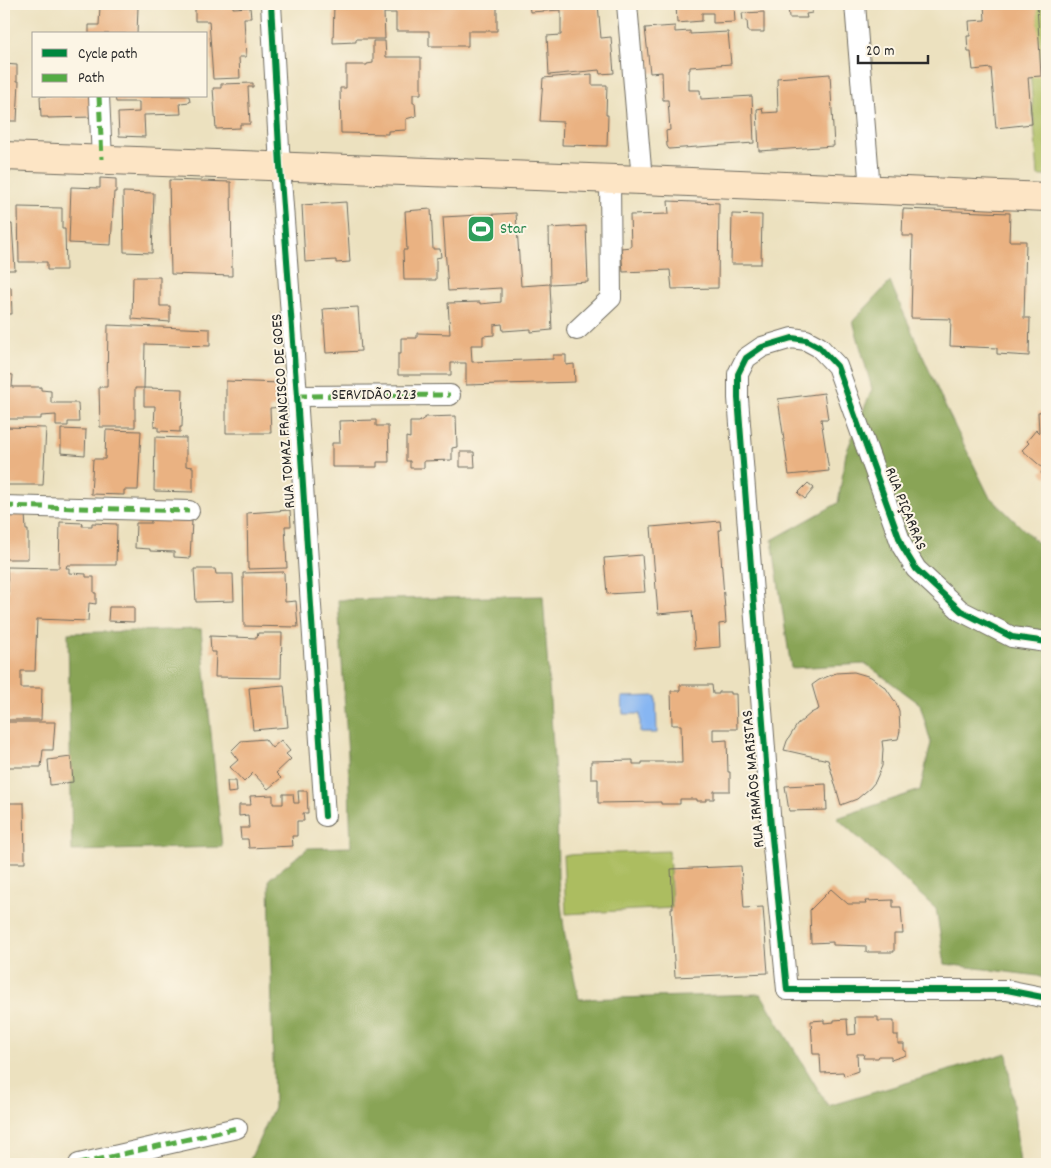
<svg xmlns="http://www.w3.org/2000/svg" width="1051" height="1168" font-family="Dekko,sans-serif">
<rect width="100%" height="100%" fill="#fcf5e5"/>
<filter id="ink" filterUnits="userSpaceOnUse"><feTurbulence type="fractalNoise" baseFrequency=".02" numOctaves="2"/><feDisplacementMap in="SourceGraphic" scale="10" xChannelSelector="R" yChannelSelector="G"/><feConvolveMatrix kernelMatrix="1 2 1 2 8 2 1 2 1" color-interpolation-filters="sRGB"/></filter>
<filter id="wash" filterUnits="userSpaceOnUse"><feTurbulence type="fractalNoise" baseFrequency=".0096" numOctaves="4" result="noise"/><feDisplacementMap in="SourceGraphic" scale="20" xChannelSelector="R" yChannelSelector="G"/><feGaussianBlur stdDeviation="1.12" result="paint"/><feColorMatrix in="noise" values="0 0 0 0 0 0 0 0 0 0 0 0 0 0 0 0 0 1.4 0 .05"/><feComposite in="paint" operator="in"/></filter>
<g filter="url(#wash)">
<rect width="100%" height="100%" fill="#ece1bf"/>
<path fill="#acbd60" stroke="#6c7446" d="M1025 4H1047V176H1038Z
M669 851 672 908 566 914 563 855Z"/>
<path fill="#89a456" stroke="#5a6840" d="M890 282 945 406 989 496 1047 552V980L1038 976 945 964 936 909 837 818 920 790 931 743 920 704 866 664 791 668 772 540 838 503 846 453 872 389 853 321Z
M543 596 557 805 558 880 565 936 579 999 761 994 828 1106 1007 1053 1020 1164H248L274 1107 269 879 308 848 351 847 348 756 338 600Z
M201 629 222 847 72 851 68 633Z"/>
<path fill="#87b6f2" stroke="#59708e" d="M656 696 657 733H640V714H623L622 697Z"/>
<g id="blocks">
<path fill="#eab282" d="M84 4H128V7H138L137 34H89V25H99L100 6H84Z
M174 4H233V8L250 7 251 18H244L246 57H239L240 78 213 79 209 21H195V8H174Z
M334 4H497V31H468V46H429V31H396V13H384L385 39H356V42L333 43Z
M529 4H598L601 38 611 37 614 73 600 74 599 70 549 75 547 36 561 35V10L530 12Z
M676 4H734L735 22 713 23V13H702V21L677 23Z
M788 4H812V13L806 14 807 18H789Z
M984 4H1037L1041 76 1028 77 1032 124 996 128 991 68 973 70 971 52H968L967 36H970L969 21 985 20Z
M764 12V32H748L747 20 743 21 742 13Z
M675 26V32L690 31V34L728 32 731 64 690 67V70H689V90H700L701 99 752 96 754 143 669 149 667 146 666 131 670 130 668 100H663L662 72 650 73 645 28Z
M373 41H385L386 57H421V94H413V103H415L416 116 406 119V130L388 131V134L341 133 340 88H346V65H367V64L373 63Z
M4 64 17 65V81H19L17 121H4Z
M592 74V85H607L606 115H608L607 146 562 145 563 122 540 121 543 78Z
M830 74 834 146 759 151 757 109 762 108 763 113 778 112 777 78Z
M253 83V87H248L250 124H240V128L216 129 213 88H221V84Z
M40 96H92L93 117 48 118V117H41Z
M115 96H189L190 102 180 103 181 114 144 115 145 137 119 136 118 113 139 112V102H116Z
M100 178 116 179V192H114L111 245 69 243 71 187 100 188Z
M169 180 231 182 232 276 171 274Z
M123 192 154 193 152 253 124 252Z
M668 201 719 203 718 288 672 289 670 270 623 272 621 248 631 247 630 215 669 214Z
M346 202 350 262 336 263V260L305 262 302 205Z
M18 207 62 208V229H65L66 270H47V262H19Z
M431 209 433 249H440L441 257 436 258V280H404L403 250H407L405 211Z
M903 209 1010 213 1009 241H1026L1024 318H1030L1029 356 997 354V348L950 346 951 319 911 318 913 236H902Z
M516 213 521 286 550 284 549 228 586 226 588 282 550 284 552 330 531 332V329L503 331 502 324 494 325V335L483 336V345H471L472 362 553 359V355H566V365L574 364 575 382 466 385V363H451V375H398V354H401V338H417V333L450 334 448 303 480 302V304L501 302V288L448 291 443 217Z
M732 214 762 215 761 264H731Z
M4 224H12L15 270H4Z
M133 277H160V306H170V322L132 319Z
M4 287H11L12 314H4Z
M358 307 361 351 326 353 323 309Z
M108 325 210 329V346L145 344 144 388H135V427H100L99 387H107Z
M4 374 13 375 12 387H41V390L51 391V403H78L79 422H68V426H56V415L41 416V419H4Z
M226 381 280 383 282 407 270 408 271 433H226Z
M144 388 183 389 182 427H180V432L158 431V427H154L155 406H144Z
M824 393 828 419H821L829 471 789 475 778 399Z
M1047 411V478L1041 473 1044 469 1022 450 1029 443 1027 441 1036 430 1039 433 1038 412Z
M456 416 457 447 452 448V460L424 461V468H410V461H406V437L410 438V422H419L426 417Z
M376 420V426H388L389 462H377V467H332V443H340L339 421Z
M4 427 46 428 43 485H4Z
M61 429 86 430 85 455 61 453Z
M106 430 141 431 138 490H124V495L91 494 93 459H105Z
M155 437 186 438V466L193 467V492L154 491Z
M460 452H474L475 467H460Z
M808 483 814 488 805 499 798 493Z
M290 510 291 526H285L287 568 248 569 247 513Z
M4 513 25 514 26 530H28V559H4Z
M151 520 192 521 190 558 174 557V552L150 551V549L135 548 136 523H151Z
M720 521 721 530H719L726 623 719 624 720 647 695 649 692 611 658 614 651 527Z
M60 522 83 523 82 526H92V523L117 524 116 565H67L66 568H69V573L86 574V577H94V593H96V604L89 603 88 621 37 619 35 671H21V688H42L41 720H4V592H8L7 567 59 568Z
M642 555 645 592 607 594 604 558Z
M194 569H215L216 574H233L234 601 196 602Z
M284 572 285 602 296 601 298 627 244 626 243 573Z
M109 607H134V622L108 621Z
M258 633H282L281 678 215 677 216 652H211L210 636 257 638Z
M854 672 871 677 886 688 896 703 899 711 900 731 898 739 882 741 883 749 882 766 875 782 870 788 857 799 841 805 828 760 784 750 787 741 797 725 811 713 819 709 812 685 819 680 836 673Z
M284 685 288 727 253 730 249 688Z
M680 685H712L713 694H719V692H731V694H736L737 729H713V741L727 740 728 772H730V791H714V799H706V801H697V799H680V804H661V802L598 803V779H591V761L633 760V764H642V762H675V763H682L681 725H672L671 691H680Z
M4 722H55L53 750H43L41 767H4Z
M265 739 272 748 281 740 290 751 286 754 291 759 276 773 281 778 268 789 253 773 244 782 230 767 238 760 231 751 241 741Z
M71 757 73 782 50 785 48 760Z
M227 781H236L237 792 228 793Z
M826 784 827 810 789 811 785 786Z
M298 791H307L308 813H303L304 821H297V836H292L293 846 249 848 248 839H241L240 828H249L248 815 239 816V805H251L250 796 273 795V804H283V794H293L294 803H299Z
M4 803H24L25 863H4Z
M741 866 744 908 763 907 768 973 675 977 671 908H673L671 869Z
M831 889 848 904H866L865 901 893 900V907H901L903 934H894V952H866V946L833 945V942L811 943 810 910Z
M855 1017H878V1021H894V1035H898V1044H904V1051H906V1055L891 1060V1056H879L878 1058H863L864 1054H857L858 1071 844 1076 843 1072 821 1073 820 1054H813L811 1021 824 1020V1023L834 1022V1020L847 1019 848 1035 856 1034Z"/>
</g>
</g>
<g filter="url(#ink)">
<use href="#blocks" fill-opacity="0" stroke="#6f6b5f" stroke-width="1"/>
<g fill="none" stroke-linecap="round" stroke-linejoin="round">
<g stroke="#6f6b5f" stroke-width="22">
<path id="street" d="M271 4 280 166 297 396 325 816
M627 4 642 180
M855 4 870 190
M99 96 102 159
M577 330 611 298 610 178
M297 396 450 395
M4 506 189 511
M1047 642 1012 637 961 611 916 569 902 546 837 366 819 347 806 340 792 338 762 347 746 358 738 374V398L771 827 787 990H1007L1047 998
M79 1164 237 1128"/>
</g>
<g stroke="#6f6b5f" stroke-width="30">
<path id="secondary" d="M4 156 642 180 1047 197"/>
</g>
<use href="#street" stroke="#fff" stroke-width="20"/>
<use href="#secondary" stroke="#fde5c5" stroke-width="28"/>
<path stroke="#54ab44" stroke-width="5" stroke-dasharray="10 5" stroke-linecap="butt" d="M99 96 102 159
M297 396 450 395
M4 506 189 511
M79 1164 237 1128"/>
<g stroke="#fcf5e5" stroke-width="9">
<path id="cycleway" d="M271 4 280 166 297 396 325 816
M1047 642 1012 637 961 611 916 569 902 546 837 366 819 347 806 340 792 338 762 347 746 358 738 374V398L771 827 787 990H1007L1047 998"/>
</g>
<use href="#cycleway" stroke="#00873e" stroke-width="6"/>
</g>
</g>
<defs>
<g id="stadium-square" transform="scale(1.4375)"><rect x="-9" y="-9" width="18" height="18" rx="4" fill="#2e9e5b" stroke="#fcf5e5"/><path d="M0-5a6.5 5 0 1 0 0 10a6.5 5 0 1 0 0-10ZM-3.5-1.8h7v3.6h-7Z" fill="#fff"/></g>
</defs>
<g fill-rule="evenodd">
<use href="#stadium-square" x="481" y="229"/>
</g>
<g text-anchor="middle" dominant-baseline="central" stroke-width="4" stroke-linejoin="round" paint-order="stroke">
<g font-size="16" fill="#27864d" stroke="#fcf5e5" text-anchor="start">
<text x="500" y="229">Star</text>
</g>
<g font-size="16" fill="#2b2b2b" stroke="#fcf5e5">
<text x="374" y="395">SERVIDÃO 223</text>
<text transform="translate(284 411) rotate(-94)">RUA TOMAZ FRANCISCO DE GOES</text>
<text transform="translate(905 509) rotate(68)">RUA PIÇARRAS</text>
<text transform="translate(754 779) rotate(-95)">RUA IRMÃOS MARISTAS</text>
</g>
</g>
<rect width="1051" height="1168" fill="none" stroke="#fcf5e5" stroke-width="20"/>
<rect x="32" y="32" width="175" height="65" fill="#fcf5e5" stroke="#a8a49b"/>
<rect x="42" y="49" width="25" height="8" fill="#00873e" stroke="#a8a49b"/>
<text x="78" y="58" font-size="15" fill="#2b2b2b">Cycle path</text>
<rect x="42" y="74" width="25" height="8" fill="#54ab44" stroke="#a8a49b"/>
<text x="78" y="82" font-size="15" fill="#2b2b2b">Path</text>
<path d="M858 55v8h70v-8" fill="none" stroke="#2b2b2b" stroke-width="2.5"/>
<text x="866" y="55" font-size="15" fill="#2b2b2b" stroke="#fcf5e5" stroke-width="4" paint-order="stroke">20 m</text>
</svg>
